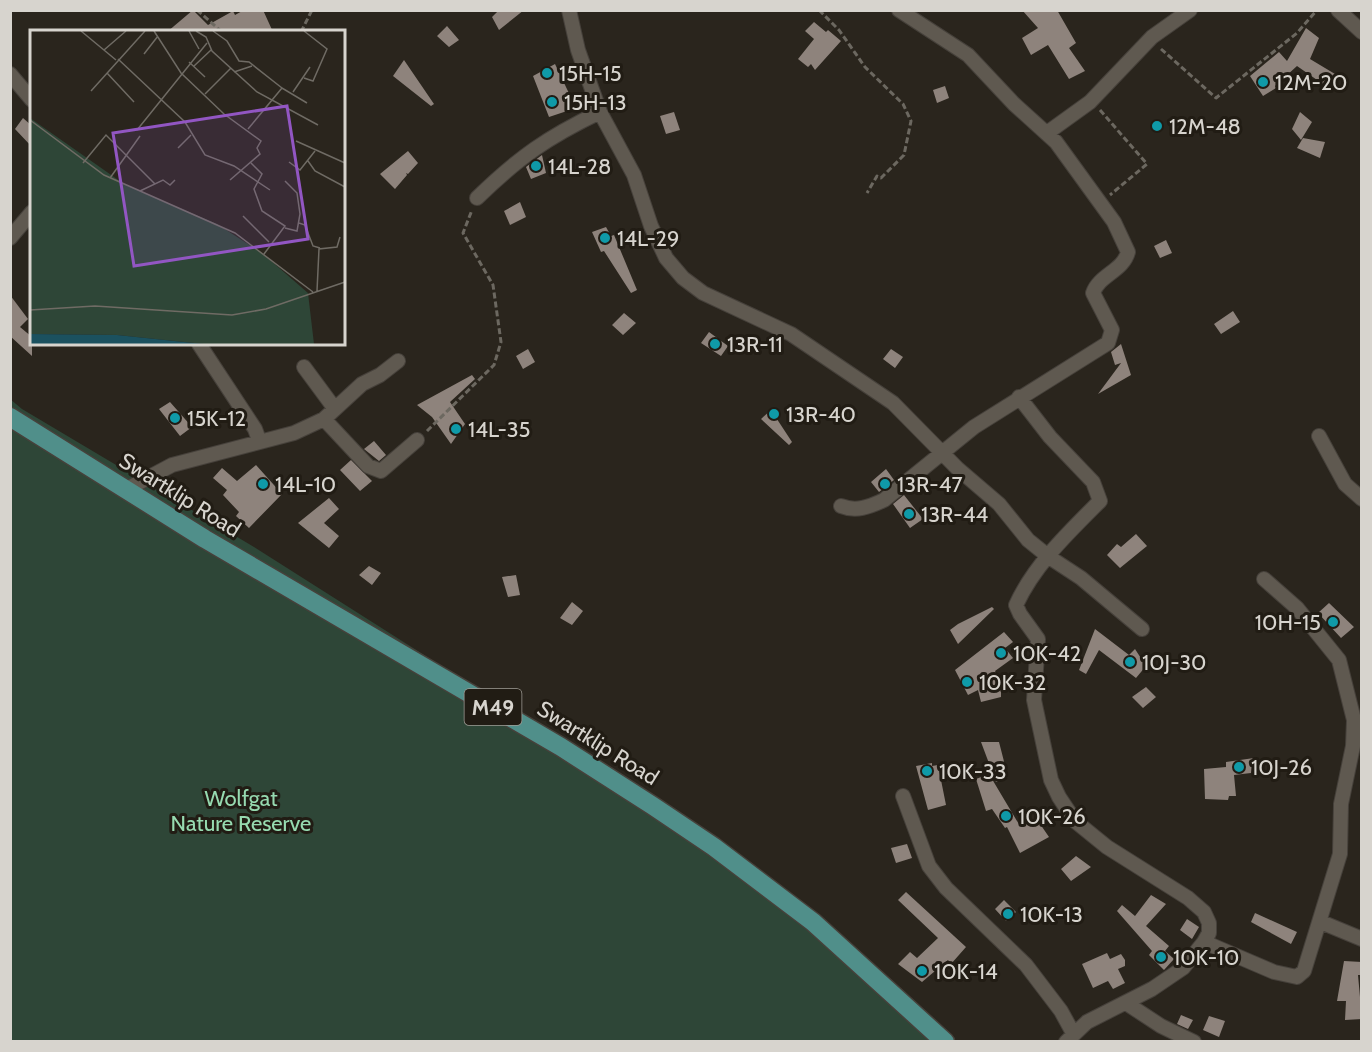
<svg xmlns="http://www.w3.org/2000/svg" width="1372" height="1052" font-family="Cabin,sans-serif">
<rect width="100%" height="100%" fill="#2a251d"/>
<path fill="#2e4637" d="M10 399 22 409 254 547 692 825 930 1041H11Z"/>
<path fill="#8e837c" d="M193 10 208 25 233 11 235 15 244 10H263L273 32H167Z
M499 10H524L499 30 492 17Z
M1022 10H1057L1076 43 1069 48 1085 71 1069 79 1048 45 1031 55 1022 38 1038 28Z
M814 22 826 32 828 30 841 41 815 70 811 64 808 67 798 59 814 39 805 31Z
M447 26 459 40 449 47 437 36Z
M1306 28 1319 38 1310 59 1340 77 1330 89 1297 66 1275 86 1276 88 1263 96 1250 76 1279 52 1287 61Z
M404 60 434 104 431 106 393 76Z
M555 64 576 108 549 117 533 76Z
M945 86 949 98 937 103 933 90Z
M674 112 680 130 666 134 660 116Z
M1300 112 1312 122 1301 140 1292 129Z
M23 118 32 126V147L15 129Z
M1303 138 1325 142 1320 158 1297 148Z
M408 151 418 163 408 174 406 173 407 175 395 189 380 174Z
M542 155 546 173 531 179 526 167Z
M520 202 526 217 510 225 504 211Z
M606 227 611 236 614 235 637 290 631 293 604 251 601 252 592 232Z
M1166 240 1172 253 1160 258 1154 246Z
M10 295 28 319 20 327 32 337V356L10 336Z
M1233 311 1240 322 1221 334 1214 324Z
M624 313 636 323 623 335 612 325Z
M709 332 728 346 721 356 701 343Z
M1121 344 1131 375 1098 394 1121 363 1115 365 1111 352Z
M528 349 535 362 523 369 516 356Z
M891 349 903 357 895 368 883 359Z
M472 375 475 379 450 402 465 424 451 444 432 417 417 405Z
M170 402 192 427 180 436 159 409Z
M771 410 792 442 789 445 761 419Z
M374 441 386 455 379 461 364 449Z
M351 460 372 481 360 491 340 470Z
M256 465 282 494 249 528 236 516 239 512 223 495 227 490 213 478 222 468 237 481Z
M886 469 894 480 879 492 871 482Z
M904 495 923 519 910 528 893 504Z
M329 498 339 509 324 523 339 536 329 548 298 523Z
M1136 534 1147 546 1120 568 1107 555 1117 544 1121 547Z
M369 566 381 573 372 585 359 575Z
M516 575 520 595 508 597 502 577Z
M572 602 583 611 572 625 560 618Z
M1329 603 1354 627 1341 638 1318 613Z
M992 607 994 609 958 644 950 630 958 624Z
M1095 629 1129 655 1135 649 1146 666 1136 678 1099 650 1086 674 1079 670Z
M1004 632 1013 642 1005 648 1013 658 995 671 1001 683V697L981 702 978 690 968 695 955 670Z
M1146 687 1156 697 1143 708 1132 697Z
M981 742H999L1008 777 996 782Z
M1254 758 1251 773 1234 775 1236 796H1229L1228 800 1205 799 1204 769 1226 767V762Z
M932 763V766L938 765 946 805 928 810 916 766Z
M989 774 1020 826 1036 818 1049 837 1020 853 1007 827 1005 828 992 809 986 811 976 779Z
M907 844 912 858 896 863 891 848Z
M1076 856 1091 867 1071 881 1061 869Z
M906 892 966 947 951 964 948 960 922 982 898 964 910 952 917 958 938 938 898 900Z
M1151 895 1166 904 1146 926 1169 946 1165 951 1174 959 1164 970 1149 955 1152 951 1117 911 1122 905 1135 916Z
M1004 900 1016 912 1006 921 995 909Z
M1255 913 1297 932 1291 944 1251 922Z
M1187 919 1199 927 1192 939 1180 930Z
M1107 953 1110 959 1121 954 1125 960V966L1118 969 1125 983 1113 989 1108 981 1093 988 1082 964Z
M1344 961 1362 962 1361 975H1358L1362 1019 1345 1020 1346 1001H1337Z
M1181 1015 1193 1020 1188 1029 1177 1024Z
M1209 1016 1225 1021 1219 1037 1203 1030Z"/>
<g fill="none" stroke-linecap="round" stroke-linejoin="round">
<g stroke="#46413b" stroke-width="16">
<path id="street" d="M569 10 578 50 600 112 634 175 651 226 666 258 683 278 703 293 791 334 893 403 957 468 999 504 1028 540 1049 557 1081 578 1142 629
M1338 10 1362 32
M10 74 32 100
M1047 133 1090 102 1152 37 1190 10
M477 198C519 157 548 137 600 112
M10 238 32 212
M199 344 255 429 259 440
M304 367 335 409
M1019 397 1050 437 1093 482 1100 501C1070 531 1034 565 1016 605L1020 614 1038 639 1034 700 1051 780 1059 797 1075 821 1107 847 1188 898 1204 912 1209 923V933L1204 942 1183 968 1152 989 1087 1022 1066 1042
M324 419 362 384 380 375 398 361
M1319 436 1345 484 1362 499
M127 489 172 465 294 433 324 419 368 466 381 471 417 440
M841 506C856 512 869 507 884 500L974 427 1108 343 1112 330 1093 293C1099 275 1123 271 1128 252L1114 222 1056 142 1014 104 968 55 899 10
M903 796 929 866 946 888 1026 965 1061 1011 1073 1033
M1321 922 1362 939
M1204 942 1274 972 1297 977 1304 971 1340 854 1341 804 1353 746 1354 720 1339 660 1297 608 1264 579
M1126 1003 1161 1026 1194 1042"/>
</g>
<g stroke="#46413b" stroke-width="21">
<path id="primary" d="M10 417 205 539 561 747 653 806 714 847 813 922 945 1042"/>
</g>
<path stroke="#6c6860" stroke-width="3" stroke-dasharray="6 3" stroke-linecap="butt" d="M197 10 222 32
M819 10 839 30 865 67 903 104 911 121 904 155 881 178 877 176 867 193
M301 32 312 10
M1161 49 1216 98 1297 33 1317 10
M1100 110 1147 164 1110 195
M427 431 494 365 501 342 493 285 463 233 472 210"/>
<use href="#street" stroke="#5f5950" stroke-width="14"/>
<use href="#primary" stroke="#508f8a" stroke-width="18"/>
</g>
<g fill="#0f9aa8" stroke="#211c14" stroke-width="2">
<circle cx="547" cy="73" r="6"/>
<circle cx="1263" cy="82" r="6"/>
<circle cx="552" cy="102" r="6"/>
<circle cx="1157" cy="126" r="6"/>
<circle cx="536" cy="166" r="6"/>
<circle cx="605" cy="238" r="6"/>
<circle cx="715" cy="344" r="6"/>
<circle cx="774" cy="414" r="6"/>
<circle cx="175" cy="418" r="6"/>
<circle cx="456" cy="429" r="6"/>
<circle cx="263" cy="484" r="6"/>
<circle cx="885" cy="484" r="6"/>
<circle cx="909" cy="514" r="6"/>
<circle cx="1333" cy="622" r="6"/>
<circle cx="1001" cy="653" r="6"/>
<circle cx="1130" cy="662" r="6"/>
<circle cx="967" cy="682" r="6"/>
<circle cx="1239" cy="767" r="6"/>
<circle cx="927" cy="771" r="6"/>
<circle cx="1006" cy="816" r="6"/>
<circle cx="1008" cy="914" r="6"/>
<circle cx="1161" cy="957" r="6"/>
<circle cx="922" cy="971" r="6"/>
</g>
<g text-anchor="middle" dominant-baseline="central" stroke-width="6" stroke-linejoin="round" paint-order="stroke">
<rect fill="#211c14" stroke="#a09d96" stroke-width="1.5" x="464.5" y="689" width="57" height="36" rx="4.5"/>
<g font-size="21" font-weight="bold" fill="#d7d4ce">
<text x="493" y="707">M49</text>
</g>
<g font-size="22" fill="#d7d4ce" stroke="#211c14" text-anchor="start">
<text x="559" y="73">15H-15</text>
<text x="1275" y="82">12M-20</text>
<text x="564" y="102">15H-13</text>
<text x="1169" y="126">12M-48</text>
<text x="548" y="166">14L-28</text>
<text x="617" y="238">14L-29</text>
<text x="727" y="344">13R-11</text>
<text x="786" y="414">13R-40</text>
<text x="187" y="418">15K-12</text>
<text x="468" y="429">14L-35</text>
<text x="275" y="484">14L-10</text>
<text x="897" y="484">13R-47</text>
<text x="921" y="514">13R-44</text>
<text x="1321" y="622" text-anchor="end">10H-15</text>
<text x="1013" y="653">10K-42</text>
<text x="1142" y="662">10J-30</text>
<text x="979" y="682">10K-32</text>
<text x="1251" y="767">10J-26</text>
<text x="939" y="771">10K-33</text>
<text x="1018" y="816">10K-26</text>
<text x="1020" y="914">10K-13</text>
<text x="1173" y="957">10K-10</text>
<text x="934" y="971">10K-14</text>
</g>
<g font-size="22" fill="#d7d4ce" stroke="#211c14">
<text transform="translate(180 495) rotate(32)">Swartklip Road</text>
<text transform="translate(598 743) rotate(32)">Swartklip Road</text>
</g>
<g font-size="22" fill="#96dab0" stroke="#211c14">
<text x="241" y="798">Wolfgat<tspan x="241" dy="25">Nature Reserve</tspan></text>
</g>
</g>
<g transform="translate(30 30)">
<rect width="315" height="315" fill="#2a251d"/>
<path d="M0 88 94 154 187 194 232 223 278 263 284 314H173L87 305 0 304Z" fill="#2e4637"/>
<path d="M0 304 87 305 173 314H0Z" fill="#1b515f"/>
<path fill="none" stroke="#6f6b64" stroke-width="1.5" d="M51 1 86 30M124 1 151 43 194 84 231 111 227 118 230 124 200 150M159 1 169 19M166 1 176 7 182 21 227 62 288 95M183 1 197 11 209 31 219 32 252 58M74 20 96 1M114 24 128 6M88 29 155 92 175 125 204 136 240 160M159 32 175 47M164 36 181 20M204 42 222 36M77 43 104 72M274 48 283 51 297 19 274 1M61 61 115 1M263 62 280 37M175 64 201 38M0 90 74 145 205 203 283 262M218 99 252 58 277 73M107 100 177 13M266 111 315 133M148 118 161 105M278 131 285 141 315 157M259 132 270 140 285 121M53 133 76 105 125 154M221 133 232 144 224 159 232 181 255 196 234 224M80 148 110 106M110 161 133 150 140 155 145 150M213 186 239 212M269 193 275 195 283 216 290 218M255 198 267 201 270 184 267 163 255 151M287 261 289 219 307 217 310 207M0 280 65 276 202 285 236 279 315 252"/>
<path fill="#9256c3" fill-opacity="0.15" stroke="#9256c3" stroke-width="3" d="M257 76 278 209 104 236 83 103Z"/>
<rect width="315" height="315" fill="none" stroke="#d7d4ce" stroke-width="3"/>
</g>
<rect width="1372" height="1052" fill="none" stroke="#d7d4ce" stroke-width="24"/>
</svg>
